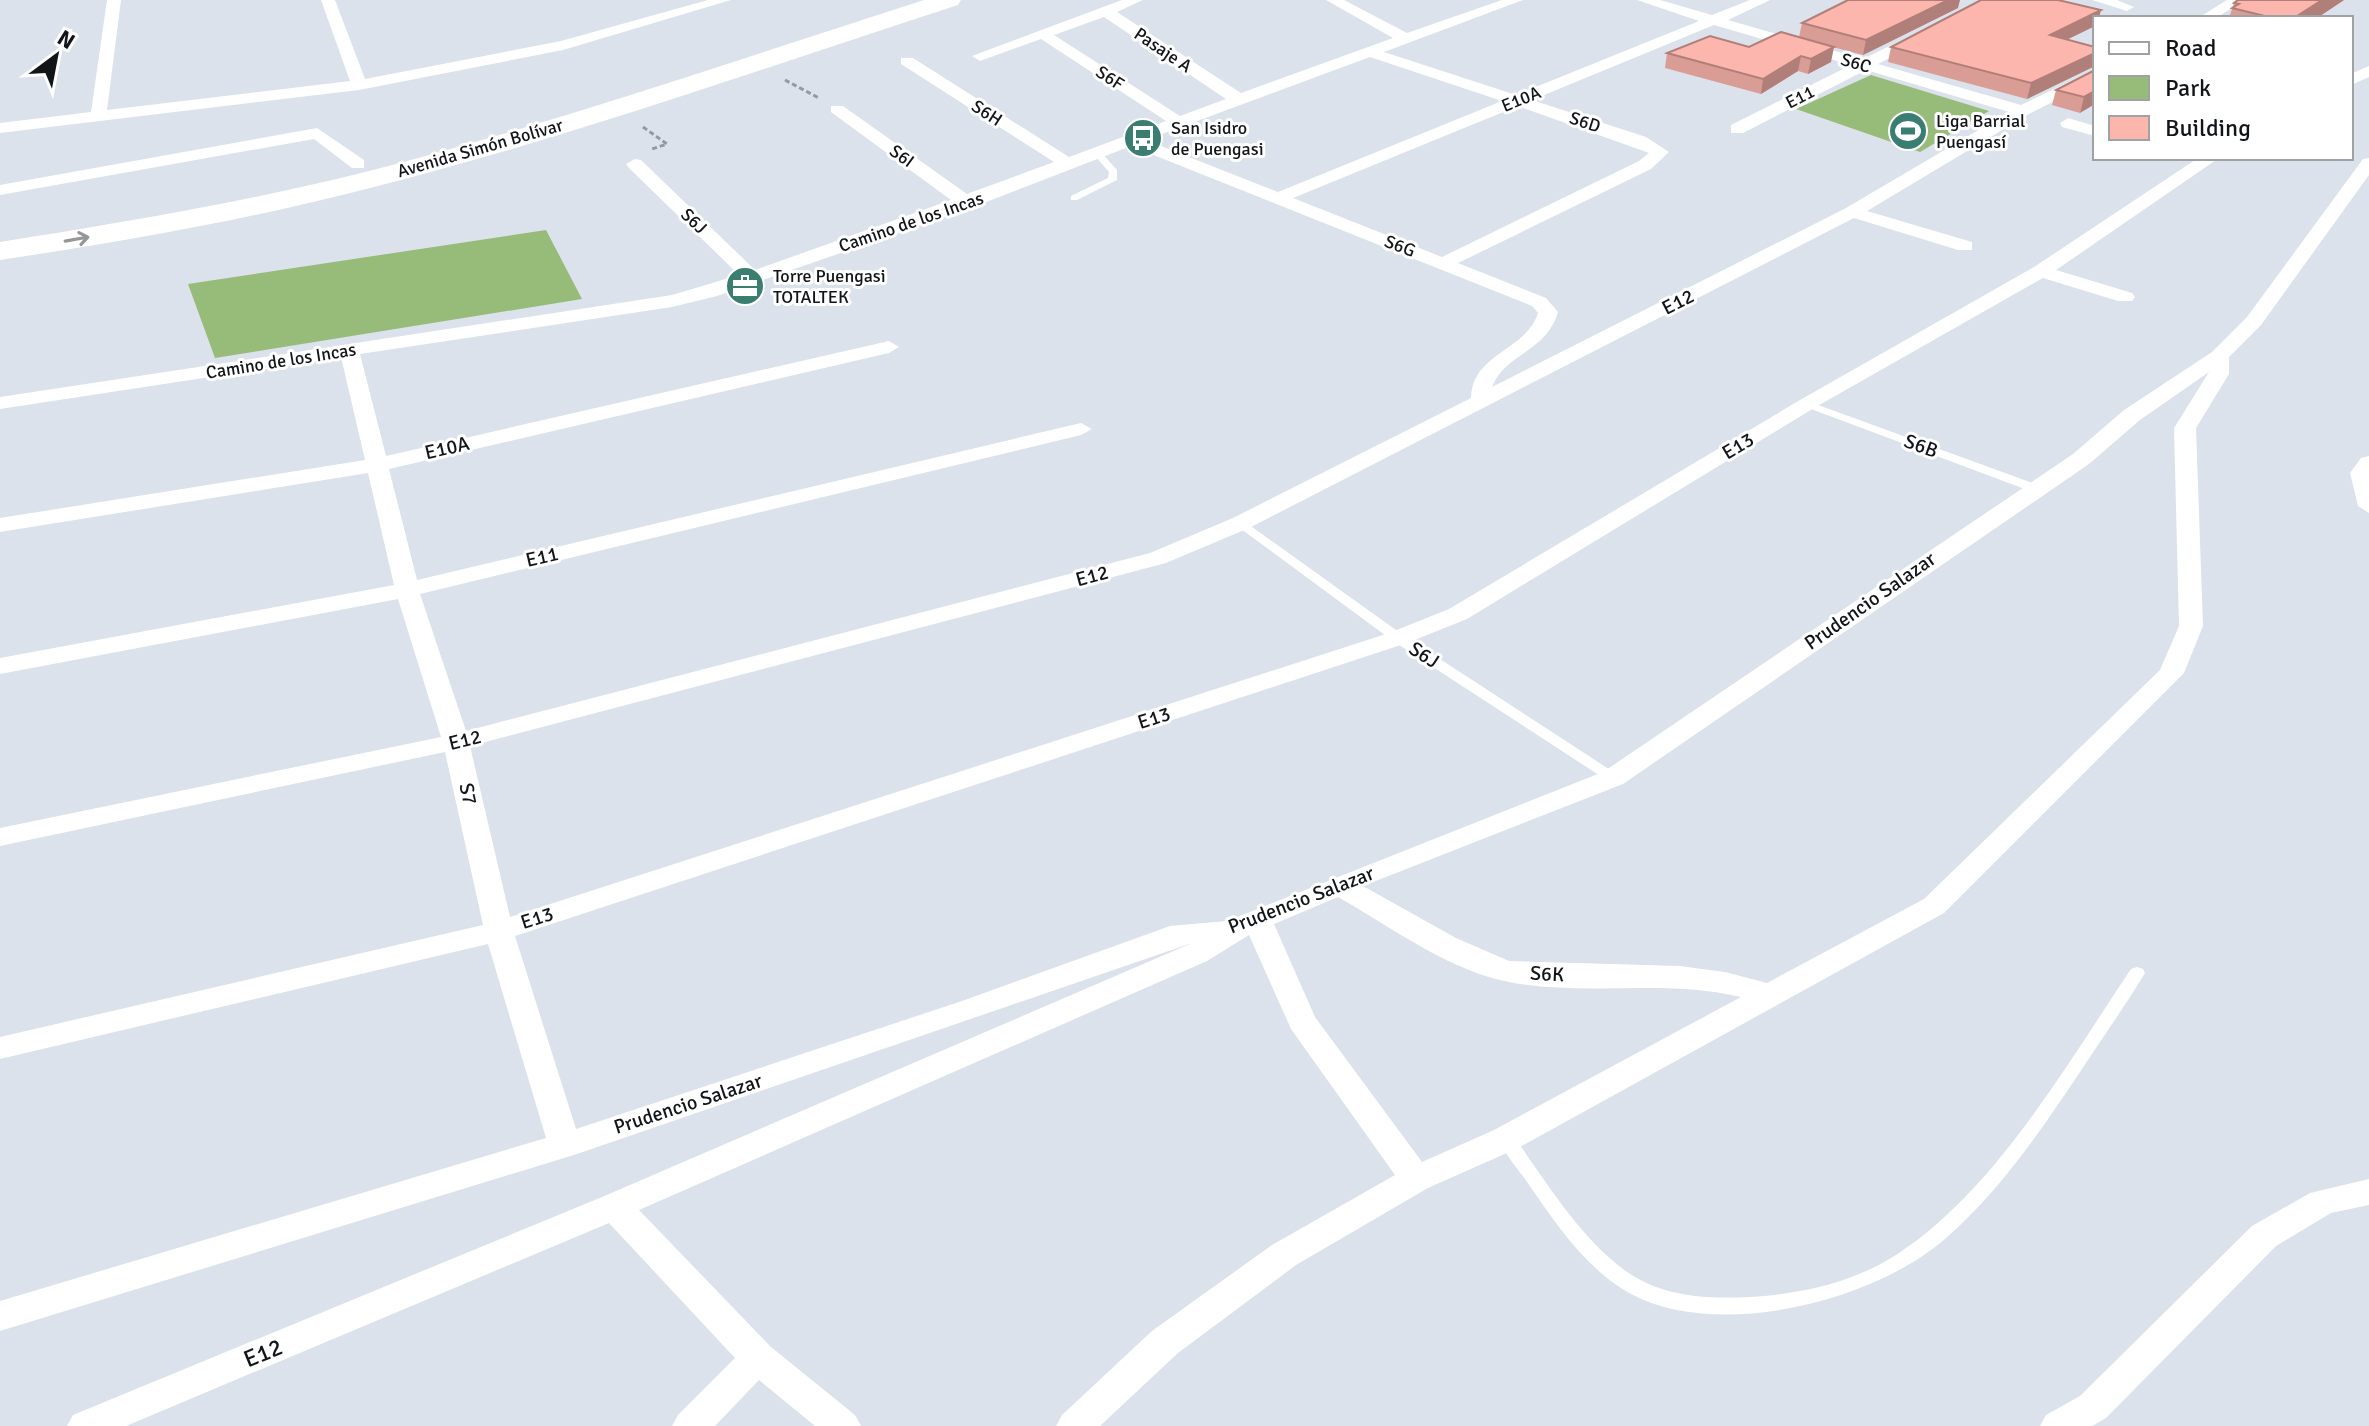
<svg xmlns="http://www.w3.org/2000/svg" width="2369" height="1426" font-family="Signika,sans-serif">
<rect width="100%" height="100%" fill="#dbe2ec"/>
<path fill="#97bc7a" d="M1871 75 1989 111 1920 152 1796 109Z
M546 230 582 299 215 358 188 284Z"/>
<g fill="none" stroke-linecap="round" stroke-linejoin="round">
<path stroke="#9399a0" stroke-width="3" stroke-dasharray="5 3" stroke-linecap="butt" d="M785 80 819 98
M643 127 667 144 652 149"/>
<path fill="#fff" fill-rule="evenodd" d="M1095 152H1101L1117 170V180L1077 200H1071V196L1108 178 1109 172 1095 156Z
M1807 401 2038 485 2040 488 2034 492 2030 491 1803 406V402Z
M1241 519 1403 635 1618 775 1620 778 1618 781H1608L1393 641 1237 526 1235 523 1237 520Z
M2137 967 2143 969 2145 973C2125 1006 2103 1037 2082 1069 2042 1129 2000 1191 1945 1239 1874 1301 1718 1341 1631 1294 1585 1269 1554 1221 1525 1179 1515 1166 1505 1153 1497 1139L1500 1134 1506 1132 1512 1134C1546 1181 1577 1234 1623 1269 1660 1297 1705 1299 1750 1297 1801 1294 1856 1282 1899 1253 1996 1189 2067 1064 2131 969Z"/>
<path fill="#fff" fill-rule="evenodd" d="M107 0H121L107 110 350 81 321 0H335L365 79 561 41 708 0H731L563 50 359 90 0 133V123L91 112Z
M1122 0H1143L1117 12 1241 93 1393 38 1326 0H1344L1407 33 1502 0H1523L1384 52 1516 95 1699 21 1637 0H1660L1712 15 1750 0H1770L1728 20 1863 59 1916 33H1926V39L1878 64 2021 105 2095 69V80L2029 114 1867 211 1972 242V250H1958L1854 218 1249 528 1166 563 470 746 510 917 1389 633 1449 609 1800 400 2034 267 2198 158H2219L2056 270 2132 293 2135 297 2132 301H2118L2043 278 1814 408 1467 619 1407 643 515 936 576 1129 962 1001 1170 926 1227 921 1603 772 2073 454 2124 410 2212 352 2247 317 2363 159 2369 158V175L2261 325 2229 357V374L2196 428 2203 626 2184 673 1944 913 1518 1148 1428 1188 1296 1265 1178 1353 1100 1426H1056L1062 1415 1152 1331 1272 1245 1395 1175 1291 1029 1249 935 1207 961 639 1210 771 1347 855 1415 861 1426H815L759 1380 715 1426H672L678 1415 735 1358 609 1223 126 1426H67L73 1415 602 1197 1192 943 577 1154 0 1331V1301L546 1138 488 944 0 1059V1037L483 925 445 752 0 846V828L441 737 398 599 0 674V658L394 585 368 473 0 532V518L365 460 341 357 0 409V397L672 295 739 275 629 168 626 164 635 159 641 160 755 270 951 200 831 112V106H843L967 194 1054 162 901 64V58H913L1069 157 1166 121 1041 39 980 61 972 56ZM1104 17 1226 99 1180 116 1054 35ZM1714 25 1851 65 1731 125V133H1743L1866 70 2009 112 1846 208 1492 387C1505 353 1546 353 1558 312L1546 298 1458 263 1651 169 1669 152 1646 137 1532 100ZM1370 57 1502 101 1278 192 1146 140ZM1518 106 1649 153 1639 161 1442 257 1293 198ZM1131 146 1532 306 1538 313C1526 351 1472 353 1471 398L1233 518 1150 553 466 731 420 594 1081 435 1092 429 1081 423 417 580 389 469 889 353 899 347 889 341 386 456 360 354 672 307 717 296 973 207ZM2209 372 2174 428 2179 626 2160 670 1924 899 1767 983 1725 972 1680 966 1509 961 1456 938 1363 886 1623 784 2089 464 2140 420ZM1338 897C1393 928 1450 972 1514 983 1588 996 1663 979 1741 997L1494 1130 1422 1162 1315 1017 1274 924Z
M2092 0H2117L2134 7 2127 11Z
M2227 0H2245L2216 18H2198Z
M2369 66V77L2351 85V74Z
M2068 118 2095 126V136L2062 127 2060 123Z
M317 128 364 160V168H352L314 139 0 195V185Z
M2369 456V513L2358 506 2350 473 2361 458Z
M2369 1179V1205L2331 1213 2276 1246 2106 1418 2092 1426H2040L2046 1415 2080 1396 2252 1226 2310 1193Z"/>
<path fill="#fff" fill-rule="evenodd" d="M924 0H961L958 5C764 68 571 137 374 187 251 219 126 241 0 260V242C120 223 239 203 357 174 548 126 736 60 924 0Z"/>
</g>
<path fill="#da9d95" d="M2344 0 2317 18H2229L2234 3Z
M1958 8 1863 55 1825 45 1831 62 1808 74 1798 71 1761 94 1665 68 1667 53 1749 47 1799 37 1802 23Z
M2095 18V26L2067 39 2095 47V66L2027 99 1888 62 1891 47Z
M2095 70 2080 113 2052 105 2056 90Z"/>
<path fill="#b17f79" d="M1948 0H1960L1958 8 1863 55 1866 40Z
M2322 0H2344L2317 18H2294Z
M2101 10 2099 18H2095V26L2046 50 2050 35Z
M1834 47 1831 62 1808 74 1811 59Z
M2095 53V66L2027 99 2031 83Z
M1801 56 1798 71 1761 94 1763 79Z
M2095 91V104L2080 113 2084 97Z"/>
<path fill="#fdb6ad" stroke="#b17f79" stroke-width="2" d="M1848 0H1948L1866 40 1802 23Z
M1981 0H2058L2101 10 2050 35 2095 47V53L2031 83 1891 47Z
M2238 0H2322L2294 18H2273L2232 8 2239 4 2234 3Z
M1781 32 1834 47 1811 59 1801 56 1763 79 1667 53 1710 36 1749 47Z
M2095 70V91L2084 97 2056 90Z"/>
<defs><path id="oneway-shaft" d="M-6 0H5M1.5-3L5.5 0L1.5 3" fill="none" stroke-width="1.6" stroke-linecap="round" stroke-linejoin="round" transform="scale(2)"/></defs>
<use stroke="#949697" href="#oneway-shaft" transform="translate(77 239) rotate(-10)"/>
<defs>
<g id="stadium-disc" transform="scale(2)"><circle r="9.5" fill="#3a7e72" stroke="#fff"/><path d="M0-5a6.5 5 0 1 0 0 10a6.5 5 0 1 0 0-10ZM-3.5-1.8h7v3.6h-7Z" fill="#fff"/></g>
<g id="bus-disc" transform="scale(2)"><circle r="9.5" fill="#3a7e72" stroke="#fff"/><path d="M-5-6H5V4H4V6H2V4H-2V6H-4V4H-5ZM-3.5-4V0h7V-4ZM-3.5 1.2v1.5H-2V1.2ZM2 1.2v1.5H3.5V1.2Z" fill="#fff"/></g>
<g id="office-disc" transform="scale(2)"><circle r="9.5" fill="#3a7e72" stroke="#fff"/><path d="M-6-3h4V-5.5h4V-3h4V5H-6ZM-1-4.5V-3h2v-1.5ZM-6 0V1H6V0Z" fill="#fff"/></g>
</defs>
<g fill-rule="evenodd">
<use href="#stadium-disc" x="1908" y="131"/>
<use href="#bus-disc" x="1143" y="138"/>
<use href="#office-disc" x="745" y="286"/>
</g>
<g text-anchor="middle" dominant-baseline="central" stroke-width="6" stroke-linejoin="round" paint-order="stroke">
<g font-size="18" fill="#121518" stroke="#fff">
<text transform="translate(1163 50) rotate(34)">Pasaje A</text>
<text transform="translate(1856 63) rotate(16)">S6C</text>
<text transform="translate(1110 78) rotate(33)">S6F</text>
<text transform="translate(1800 97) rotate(-27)">E11</text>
<text transform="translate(1521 99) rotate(-22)">E10A</text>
<text transform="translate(987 113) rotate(33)">S6H</text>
<text transform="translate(1585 122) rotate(18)">S6D</text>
<text transform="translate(480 148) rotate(-16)">Avenida Simón Bolívar</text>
<text transform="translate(902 156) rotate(36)">S6I</text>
<text transform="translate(694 221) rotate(44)">S6J</text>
<text transform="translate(911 222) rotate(-19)">Camino de los Incas</text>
<text transform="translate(1400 246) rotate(21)">S6G</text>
<text transform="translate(281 361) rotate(-9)">Camino de los Incas</text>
</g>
<g font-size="18" fill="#121518" stroke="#fff" text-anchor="start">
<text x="1936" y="121">Liga Barrial<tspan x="1936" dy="21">Puengasí</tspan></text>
<text x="1171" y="128">San Isidro<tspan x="1171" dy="21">de Puengasi</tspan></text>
<text x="773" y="276">Torre Puengasi<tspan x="773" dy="21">TOTALTEK</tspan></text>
</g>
<g font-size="20" fill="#121518" stroke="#fff">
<text transform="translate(1678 302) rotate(-27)">E12</text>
<text transform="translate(1738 446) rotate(-31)">E13</text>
<text transform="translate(1921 446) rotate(20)">S6B</text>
<text transform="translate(447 448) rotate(-13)">E10A</text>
<text transform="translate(542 557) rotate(-13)">E11</text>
<text transform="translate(1092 576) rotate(-15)">E12</text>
<text transform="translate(1870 601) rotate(-35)">Prudencio Salazar</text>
<text transform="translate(1424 655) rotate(33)">S6J</text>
<text transform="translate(1154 718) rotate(-18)">E13</text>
<text transform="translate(465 740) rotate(-14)">E12</text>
<text transform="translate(468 794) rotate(77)">S7</text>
<text transform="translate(1301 900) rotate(-21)">Prudencio Salazar</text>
<text transform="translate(537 918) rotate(-18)">E13</text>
<text transform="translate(1547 974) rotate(3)">S6K</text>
<text transform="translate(688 1104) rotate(-18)">Prudencio Salazar</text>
</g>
<g font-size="24" fill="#121518" stroke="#fff">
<text transform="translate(263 1353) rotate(-22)">E12</text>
</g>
</g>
<rect x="2093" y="16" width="260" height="144" fill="#ffffff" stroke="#a0a1a3" stroke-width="2"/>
<rect x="2109" y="42" width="40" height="12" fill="#ffffff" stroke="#a0a1a3" stroke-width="2"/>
<text x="2165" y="56" font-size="24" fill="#121518">Road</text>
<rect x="2109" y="76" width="40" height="24" fill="#97bc7a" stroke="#a0a1a3" stroke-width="2"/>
<text x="2165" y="96" font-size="24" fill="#121518">Park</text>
<rect x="2109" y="116" width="40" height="24" fill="#fdb6ad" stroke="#a0a1a3" stroke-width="2"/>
<text x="2165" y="136" font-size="24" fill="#121518">Building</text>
<g transform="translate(56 56) rotate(32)" stroke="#ffffff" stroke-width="6" paint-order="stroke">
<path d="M0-6L14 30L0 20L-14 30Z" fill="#121518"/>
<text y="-12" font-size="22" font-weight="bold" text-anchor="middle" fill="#121518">N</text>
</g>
</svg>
